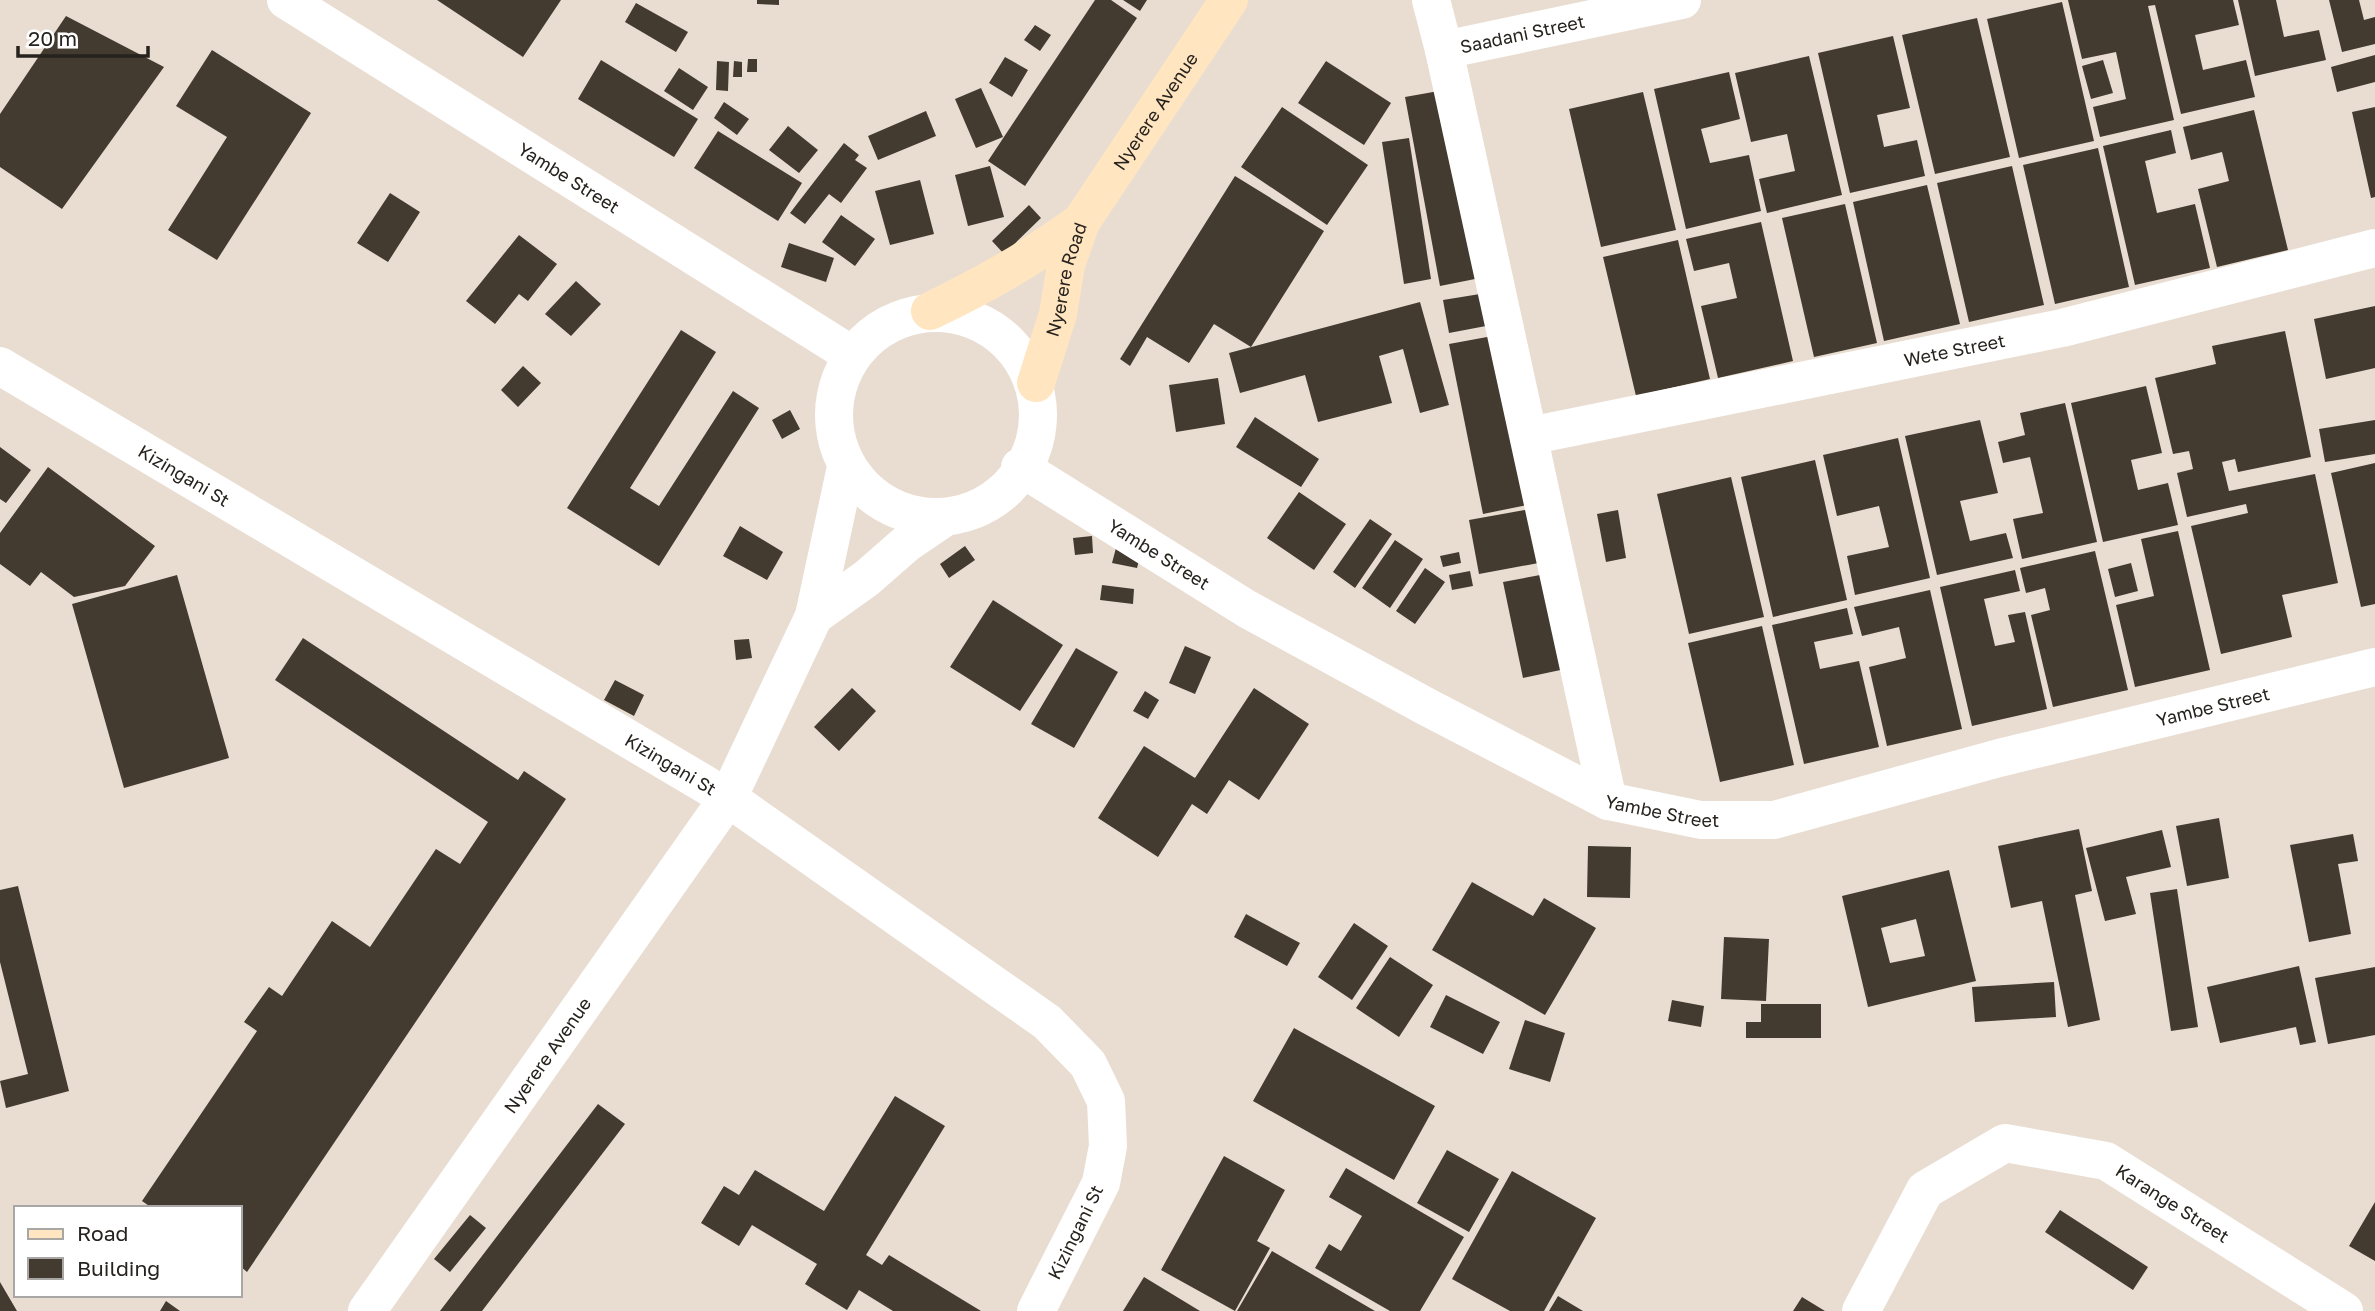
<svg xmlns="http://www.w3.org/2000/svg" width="2375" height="1311" font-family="'Golos Text',sans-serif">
<rect width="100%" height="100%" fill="#e9ddd1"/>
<path fill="#433a30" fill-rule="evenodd" d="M437 0H561L523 57Z
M757 0H779V5L757 4Z
M1095 0H1111L1137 18 1025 186 988 161Z
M1123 0H1147L1140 11Z
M2068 0H2233L2239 25 2195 35 2203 70 2246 60 2255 97 2181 114 2155 5 2148 6 2174 120 2100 137 2093 107 2126 99 2116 52 2082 59Z
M2238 0H2276L2284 37 2319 30 2326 60 2255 76Z
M2329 0H2359L2364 20 2375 17V44L2342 52Z
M2062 2 2094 141 2019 158 1987 19Z
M636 3 688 32 676 52 625 22Z
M66 16 164 67 62 209 0 167V114Z
M1977 18 2010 157 1935 174 1902 35Z
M1035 25 1051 35 1040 51 1024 40Z
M1893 36 1910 108 1877 115 1884 147 1917 140 1925 176 1850 193 1818 53Z
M212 50 311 113 217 260 168 230 227 137 176 106Z
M2375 55V82L2337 92 2331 67Z
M1809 56 1842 195 1767 213 1759 179 1795 171 1787 134 1751 142 1735 73Z
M1005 57 1028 70 1012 97 989 83Z
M748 59H757V72H747Z
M601 60 698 119 674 157 578 99Z
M2103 60 2113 93 2091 99 2082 66Z
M717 61 729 62 728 91 716 90Z
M734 61 742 62V77H733Z
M1326 61 1391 103 1364 145 1298 103Z
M679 68 708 87 693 110 664 91Z
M1729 72 1740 119 1701 129 1710 163 1749 155 1761 211 1686 229 1654 89Z
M981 88 1003 137 976 148 955 99Z
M1450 89 1485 277 1440 286 1405 97Z
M1643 92 1676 230 1601 247 1569 109Z
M724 102 749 119 737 135 714 118Z
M1282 107 1368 165 1327 225 1241 167Z
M2375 107V197L2371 198 2352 112Z
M2254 110 2288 250 2217 267 2198 189 2229 181 2222 152 2191 160 2183 127Z
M926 111 936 136 878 160 868 136Z
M788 126 818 150 799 173 769 150Z
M2171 130 2176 153 2145 161 2157 213 2195 204 2210 268 2135 285 2103 146Z
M718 131 802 183 778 221 694 168Z
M1409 138 1431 279 1404 284 1382 142Z
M844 143 859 155 855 160 867 168 841 203 829 194 805 224 790 213Z
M2098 148 2129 287 2055 304 2023 165Z
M990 166 1004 217 968 226 955 175Z
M2012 166 2044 305 1969 322 1937 183Z
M1235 176 1324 231 1251 347 1214 324 1189 363 1147 337 1130 366 1120 359Z
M920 180 934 234 890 245 875 191Z
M1927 185 1960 324 1884 341 1853 202Z
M390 193 420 212 388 262 357 243Z
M1845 204 1877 343 1814 357 1782 218Z
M1029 205 1041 218 1004 254 992 241Z
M841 215 875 239 855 266 822 242Z
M1761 222 1793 361 1718 378 1701 306 1737 298 1729 263 1694 271 1686 239Z
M519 235 557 264 528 301 519 294 495 324 466 301Z
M1678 240 1710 379 1636 396 1603 257Z
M789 243 834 258 826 282 781 267Z
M576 281 601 304 571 336 545 314Z
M1480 294 1486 326 1449 333 1443 300Z
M1420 302 1449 405 1420 413 1403 349 1379 356 1392 403 1318 422 1305 375 1240 393 1229 353Z
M2375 306V368L2326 379 2314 319Z
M681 330 716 352 630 488 659 506 733 391 759 408 659 566 567 508Z
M2285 331 2311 457 2238 472 2235 459 2222 462 2229 491 2315 474 2338 583 2282 595 2292 637 2221 654 2191 526 2248 513 2246 504 2187 517 2177 473 2193 469 2189 451 2173 454 2155 378 2216 364 2212 346Z
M1498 335 1532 504 1483 514 1449 344Z
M523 366 541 383 518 407 501 390Z
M1218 378 1225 424 1176 432 1169 385Z
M2146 386 2162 453 2131 460 2138 490 2168 483 2178 525 2103 542 2071 403Z
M2065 403 2097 542 2022 559 2013 519 2043 513 2030 457 2003 463 1998 442 2025 435 2020 413Z
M790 410 800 429 782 439 772 420Z
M1255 417 1319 459 1301 487 1236 447Z
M1980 420 1998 493 1960 501 1970 541 2006 533 2013 558 1937 575 1905 436Z
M2375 420V454L2325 462 2319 429Z
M1898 438 1930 578 1855 595 1847 556 1889 547 1879 506 1837 516 1823 455Z
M0 447 31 470 6 503 0 499Z
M1815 460 1847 600 1773 617 1741 477Z
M2375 463V604L2361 607 2331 473Z
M48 467 155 546 125 586 74 597 41 572 30 586 0 564V533Z
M1731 477 1764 617 1689 634 1657 494Z
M1299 492 1346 524 1314 570 1267 538Z
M1535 508 1544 562 1479 574 1469 520Z
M1618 510 1626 558 1606 562 1597 514Z
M1370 519 1392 534 1355 588 1333 572Z
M740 526 783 552 767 580 723 556Z
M2178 531 2210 670 2135 687 2116 605 2154 596 2141 539Z
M1092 536 1093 553 1075 555 1073 538Z
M1395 540 1423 559 1390 608 1362 588Z
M965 546 975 560 949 578 940 564Z
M1116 548 1141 553 1137 568 1112 563Z
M2095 551 2128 690 2053 707 2031 615 2050 610 2045 588 2026 593 2020 568Z
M1459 552 1461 563 1443 567 1440 556Z
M2131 563 2138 591 2115 597 2108 569Z
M1425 568 1445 582 1415 624 1396 611Z
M2015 570 2020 591 1984 599 1995 646 2015 642 2008 615 2025 612 2047 709 1972 726 1940 587Z
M1470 571 1473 586 1452 590 1449 575Z
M1551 573 1570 668 1523 678 1503 582Z
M177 575 229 758 124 788 72 604Z
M1102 585 1134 589 1133 604 1100 600Z
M1930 590 1962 729 1887 746 1869 667 1906 658 1899 627 1862 636 1854 607Z
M993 600 1063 645 1020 711 950 667Z
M1847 608 1853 634 1814 642 1820 669 1859 661 1879 747 1804 764 1772 625Z
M1762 626 1794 765 1720 782 1688 643Z
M303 638 518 780 524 771 566 799 247 1272 240 1266V1208H152L142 1201 257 1031 244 1022 269 987 282 996 332 921 370 947 436 849 460 864 488 822 275 680Z
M749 639 752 658 736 660 734 640Z
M1185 646 1211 657 1195 694 1169 683Z
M1076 648 1118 672 1074 748 1031 724Z
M615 680 644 695 634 716 604 700Z
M852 688 876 711 839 751 814 727Z
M1254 688 1309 724 1259 800 1229 780 1207 814 1192 804 1158 857 1098 818 1144 746 1195 778Z
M1145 691 1159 700 1148 719 1133 711Z
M2219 818 2229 878 2187 886 2176 826Z
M2079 829 2092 891 2075 895 2100 1020 2068 1027 2042 901 2011 908 1998 846Z
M2162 830 2171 867 2126 877 2136 914 2105 921 2086 848Z
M2353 834 2358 861 2338 864 2351 934 2309 942 2290 845Z
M1588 846 1631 847 1630 898 1587 897Z
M1949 870 1976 981 1868 1007 1842 896ZM1916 919 1925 956 1890 963 1881 928Z
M1472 882 1533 916 1544 898 1596 928 1545 1015 1432 950Z
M18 886 69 1091 6 1108 0 1081 28 1074 0 962V890Z
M2177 889 2198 1027 2171 1031 2150 893Z
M1246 914 1300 943 1287 966 1234 937Z
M1354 923 1388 946 1352 1000 1318 977Z
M1724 937 1769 939 1766 1001 1721 999Z
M1390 957 1433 985 1399 1037 1356 1008Z
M2299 966 2316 1042 2300 1045 2296 1027 2220 1043 2207 987Z
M2375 967V1035L2328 1044 2315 978Z
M2054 982 2056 1017 1975 1022 1972 987Z
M1446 995 1500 1022 1483 1054 1430 1027Z
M1672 1000 1704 1006 1701 1027 1668 1021Z
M1761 1004H1821V1038H1746V1022H1761Z
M1525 1020 1565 1033 1550 1082 1509 1069Z
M1294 1028 1435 1106 1394 1180 1253 1101Z
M895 1096 945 1126 866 1255 882 1265 889 1255 981 1311H893L859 1290 847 1310 805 1284 817 1264 752 1225 739 1246 701 1223 724 1186 739 1195 755 1170 824 1211Z
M598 1104 625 1124 482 1311H440Z
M1447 1150 1499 1179 1469 1232 1417 1203Z
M1224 1156 1285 1190 1257 1241 1270 1248 1235 1311 1161 1270Z
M1346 1168 1464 1237 1420 1311H1390L1315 1268 1329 1244 1341 1251 1362 1216 1329 1197Z
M1512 1171 1596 1218 1544 1311H1510L1452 1279Z
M2375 1202V1261L2349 1246Z
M2060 1210 2148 1267 2133 1290 2045 1232Z
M470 1215 486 1228 450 1272 434 1259Z
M1272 1251 1375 1311H1237Z
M1144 1277 1200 1311H1123Z
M0 1282 17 1311H0Z
M1558 1296 1583 1311H1549Z
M1802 1297 1825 1311H1793Z
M166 1301 180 1311H160Z"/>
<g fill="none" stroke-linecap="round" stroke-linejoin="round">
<g stroke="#fff" stroke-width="38">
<path id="s1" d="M286 0 852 355"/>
<path d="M1431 0 1444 50 1608 801"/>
<path id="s2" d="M1444 50 1682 0"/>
<circle cx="936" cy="415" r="102"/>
<path id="s3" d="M0 366 728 798"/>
<path id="s4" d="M1529 436 2062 328 2375 248"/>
<path id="s5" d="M1020 467 1247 609 1427 707 1608 801 1701 820H1774L1999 758 2375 667"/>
<path id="s6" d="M1861 1311 1925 1190 2005 1143 2106 1161 2344 1311"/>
</g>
<g stroke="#fff" stroke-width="38">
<path d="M814 616 867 578 907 543 941 520"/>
<path d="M728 798 1047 1022 1088 1064 1106 1101 1108 1146 1101 1183 1036 1311"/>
<path id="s7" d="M367 1311 728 798 814 616 846 467"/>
</g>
<g stroke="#ffe5c0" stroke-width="38">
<path d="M930 311C986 284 1030 259 1081 222"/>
<path id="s8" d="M1036 383 1058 314 1066 265 1081 222 1229 0"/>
</g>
</g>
<g text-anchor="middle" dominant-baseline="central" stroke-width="7" stroke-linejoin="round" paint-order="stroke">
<g font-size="18" fill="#26221d" stroke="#fff">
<text stroke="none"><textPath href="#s2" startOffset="80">Saadani Street</textPath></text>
<text stroke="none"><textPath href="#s8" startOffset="301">Nyerere Avenue</textPath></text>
<text stroke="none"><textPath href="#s1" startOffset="334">Yambe Street</textPath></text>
<text stroke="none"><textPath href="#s8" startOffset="108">Nyerere Road</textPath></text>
<text stroke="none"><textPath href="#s4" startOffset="434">Wete Street</textPath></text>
<text stroke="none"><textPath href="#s3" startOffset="214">Kizingani St</textPath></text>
<text stroke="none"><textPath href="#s5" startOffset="164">Yambe Street</textPath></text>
<text stroke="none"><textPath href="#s5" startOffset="1298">Yambe Street</textPath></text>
<text stroke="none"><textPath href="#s3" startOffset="780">Kizingani St</textPath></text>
<text stroke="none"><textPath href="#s5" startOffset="732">Yambe Street</textPath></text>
<text stroke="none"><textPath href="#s7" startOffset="313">Nyerere Avenue</textPath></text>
<text stroke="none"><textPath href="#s6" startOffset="411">Karange Street</textPath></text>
<text transform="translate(1075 1232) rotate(-64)">Kizingani St</text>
</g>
</g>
<rect x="14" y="1206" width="228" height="91" fill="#ffffff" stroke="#a8a7a5" stroke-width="2"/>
<rect x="28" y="1229" width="35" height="10" fill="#ffe5c0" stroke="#a8a7a5" stroke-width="2"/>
<text x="77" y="1241" font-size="21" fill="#26221d">Road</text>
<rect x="28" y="1258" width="35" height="21" fill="#433a30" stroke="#a8a7a5" stroke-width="2"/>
<text x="77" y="1276" font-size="21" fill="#26221d">Building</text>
<path d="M18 46v10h130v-10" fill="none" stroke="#26221d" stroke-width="3.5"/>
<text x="28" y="46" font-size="21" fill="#26221d" stroke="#ffffff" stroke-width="5" paint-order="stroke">20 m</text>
</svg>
